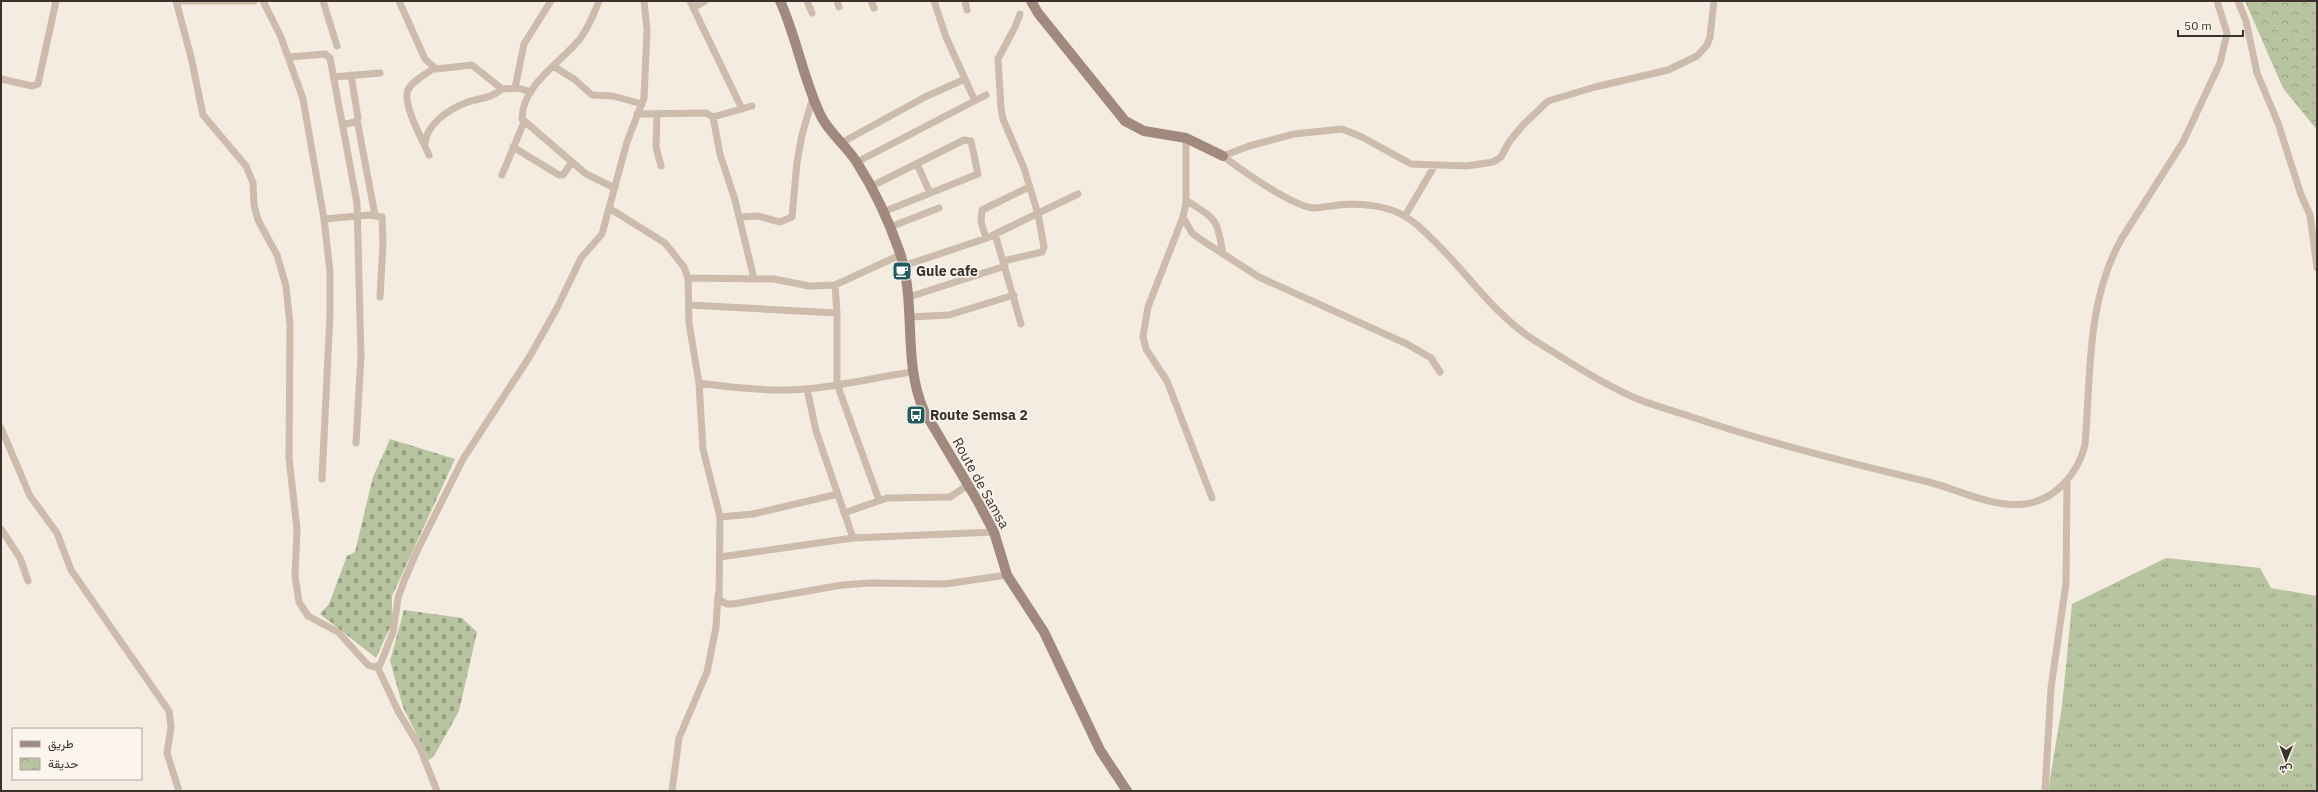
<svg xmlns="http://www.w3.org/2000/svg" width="2318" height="792" font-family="'IBM Plex Sans',Vazirmatn,sans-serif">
<defs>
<pattern id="grass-tufts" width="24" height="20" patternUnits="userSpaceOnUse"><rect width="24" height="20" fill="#b8c4a0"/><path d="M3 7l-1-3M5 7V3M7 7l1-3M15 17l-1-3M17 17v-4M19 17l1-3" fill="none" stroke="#97a083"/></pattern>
<pattern id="cemetery-stones" width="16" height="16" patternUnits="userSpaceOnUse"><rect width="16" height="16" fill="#b8c4a0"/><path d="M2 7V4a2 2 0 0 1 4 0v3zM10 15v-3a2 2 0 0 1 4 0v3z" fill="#97a083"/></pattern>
<pattern id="park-crowns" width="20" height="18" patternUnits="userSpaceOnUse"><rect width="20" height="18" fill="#b8c4a0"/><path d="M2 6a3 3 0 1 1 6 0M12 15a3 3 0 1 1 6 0" fill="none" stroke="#97a083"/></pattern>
</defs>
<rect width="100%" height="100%" fill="#f4ebe1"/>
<path fill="url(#grass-tufts)" d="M2166 558 2260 568 2271 588 2317 596V791H2048L2062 706 2072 604Z"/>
<path fill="url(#cemetery-stones)" d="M390 439 455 459 392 596V623L376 658 320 614 329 604 347 556 355 552 373 477Z
M404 610 462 618 477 632 459 711 434 756 429 760 403 707 390 661Z"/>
<path fill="url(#park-crowns)" d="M2245 1H2317V130L2283 88Z"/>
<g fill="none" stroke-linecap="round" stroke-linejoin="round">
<path stroke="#cdbbac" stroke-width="7" d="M176 1 191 57 203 115 246 166 253 183 254 205 258 220 277 255 286 286 290 325 289 458 297 529 295 576 299 602 308 616 338 632 368 665 374 667 380 665 393 632 398 598 404 581 417 551 463 459 530 356 557 308 581 258 602 234 627 142 644 98 647 30 644 1
M176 1H254
M263 1 281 37 303 99 324 219 330 272V314L322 479
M323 1 337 46
M399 1 425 59 436 69 472 65 502 89 518 88 531 92
M599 1C594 14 588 29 579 40 560 63 522 85 522 119L586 174 615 188
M690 1 742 109
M807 1 812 13
M837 1 839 7
M871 1 874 8
M934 1 946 37 975 101
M965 1 967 10
M1714 1 1710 37 1707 45 1697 56 1668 70 1595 87 1548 101 1522 126 1509 142 1501 157 1493 162 1467 166 1411 164 1362 137 1342 129 1294 134 1249 146 1223 156C1241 170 1292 206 1313 208 1321 208 1330 206 1338 205 1357 203 1384 205 1401 214 1414 221 1422 229 1432 239 1467 272 1493 314 1534 340 1566 360 1598 381 1633 397 1651 405 1671 410 1689 416 1768 443 1848 463 1929 482 1959 490 1993 508 2025 504 2056 500 2078 473 2085 445 2091 375 2086 301 2122 238L2183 142 2220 63 2227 33 2217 1
M2238 1 2246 21 2257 73 2278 123 2301 195 2310 215 2317 268
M693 8 705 1
M289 57 325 54 330 58 357 203 361 356 356 443
M553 66 574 79 592 95 613 96 642 104
M334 77 380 73
M1 79 32 86 38 84 56 1
M515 88 524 44 551 1
M637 114 706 113 713 117 720 154 735 200 754 279
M657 114 656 147 661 166
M713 117 752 106
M357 120 375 215
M342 125 355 122 358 118 351 75
M1186 138V203L1183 217 1148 307 1143 336 1146 349 1167 381 1212 498
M425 143C427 124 448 110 465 103 478 98 491 99 502 89
M841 143 925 97 965 79
M513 147 559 175H563L572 162
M429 155C423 141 402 104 408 90 412 81 426 74 434 68
M857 162 986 95
M917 164 930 193
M502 175 524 122
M870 187 964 140 971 141 978 174 883 212
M1186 200C1216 220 1217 217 1223 254
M609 208 665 243 684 267 688 278 689 323 699 383 703 449 720 517 719 600 727 604H733L842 585 870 583 945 584 1007 575
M1405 216 1435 165
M740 217 758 216 780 222 792 217 797 162 802 135 813 97
M1183 217 1192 233 1200 239 1259 277 1407 344 1431 358 1440 372
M324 219 369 215 382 217 383 244 380 297
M890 227 939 208
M995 234 1021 324
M986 238 981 222 982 210 1029 187
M1003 261 1042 252 1044 247 1038 214 1024 168 1003 119 1001 108 998 59 1015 27 1020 14
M903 266 987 238 1078 194
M688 278 774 279 809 286 835 285 900 255
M835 285 837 313V384L879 500
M909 297 1005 266
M689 305 837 313
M910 317 949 315 1014 295
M699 383C734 388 770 392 806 389 841 386 877 377 912 372
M807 389 816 431 853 538
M1 428 30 496 57 533 71 570 169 711 171 727 167 753 179 791
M844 513 887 498 950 497 968 485
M720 517 753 514 838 494
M1 529 20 558 28 581
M720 557 853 538 994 532
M377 666 398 711 420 748 437 791
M672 791 679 738 707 672 716 627 718 595
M2045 791 2051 688 2066 583 2067 481"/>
<path stroke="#a18a7d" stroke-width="10" d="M780 1C797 38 804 83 822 118 831 134 845 145 856 161 874 189 889 221 900 253 917 305 902 361 924 411L977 500 994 532 1007 575 1044 632 1100 750 1127 791
M1031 1 1038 13 1125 121 1144 131 1186 138 1223 156"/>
</g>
<defs>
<g id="cafe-square" transform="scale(1)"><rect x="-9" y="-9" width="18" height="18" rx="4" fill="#1f5a5e" stroke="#fbf5ee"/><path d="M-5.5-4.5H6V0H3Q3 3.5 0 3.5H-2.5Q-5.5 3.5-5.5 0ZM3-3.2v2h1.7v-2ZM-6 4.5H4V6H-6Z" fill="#fff"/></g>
<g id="bus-square" transform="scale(1)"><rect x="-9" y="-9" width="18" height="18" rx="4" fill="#1f5a5e" stroke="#fbf5ee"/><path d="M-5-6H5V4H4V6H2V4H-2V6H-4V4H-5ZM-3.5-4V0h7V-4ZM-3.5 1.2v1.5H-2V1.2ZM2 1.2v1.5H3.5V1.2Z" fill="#fff"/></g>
</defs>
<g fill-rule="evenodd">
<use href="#cafe-square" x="902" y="271"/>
<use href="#bus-square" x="916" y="415"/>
</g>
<g text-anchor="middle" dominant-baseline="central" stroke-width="3.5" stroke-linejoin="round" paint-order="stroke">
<g font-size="14" font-weight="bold" fill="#3b302b" stroke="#fbf5ee" text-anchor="start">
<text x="916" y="271">Gule cafe</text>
<text x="930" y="415">Route Semsa 2</text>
</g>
<g font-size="14" fill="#3b302b" stroke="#fbf5ee">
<text transform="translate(981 483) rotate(61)">Route de Samsa</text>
</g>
</g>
<rect width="2318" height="792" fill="none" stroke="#3b302b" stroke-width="4"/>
<rect x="12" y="728" width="130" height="52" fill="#fbf5ee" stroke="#aea6a0"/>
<rect x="20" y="741" width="20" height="6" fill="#a18a7d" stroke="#aea6a0"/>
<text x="48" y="748" font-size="12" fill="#3b302b">طريق</text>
<rect x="20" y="758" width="20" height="12" fill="url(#park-crowns)" stroke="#aea6a0"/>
<text x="48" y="768" font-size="12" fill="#3b302b">حديقة</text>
<g transform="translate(2286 760) rotate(181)" stroke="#fbf5ee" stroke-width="3" paint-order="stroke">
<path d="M0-3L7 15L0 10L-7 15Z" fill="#3b302b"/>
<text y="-6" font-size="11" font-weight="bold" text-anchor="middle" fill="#3b302b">ش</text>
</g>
<path d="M2178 30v6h65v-6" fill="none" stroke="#3b302b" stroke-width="2"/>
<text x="2184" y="30" font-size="12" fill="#3b302b" stroke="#fbf5ee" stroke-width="3" paint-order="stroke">50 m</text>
</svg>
